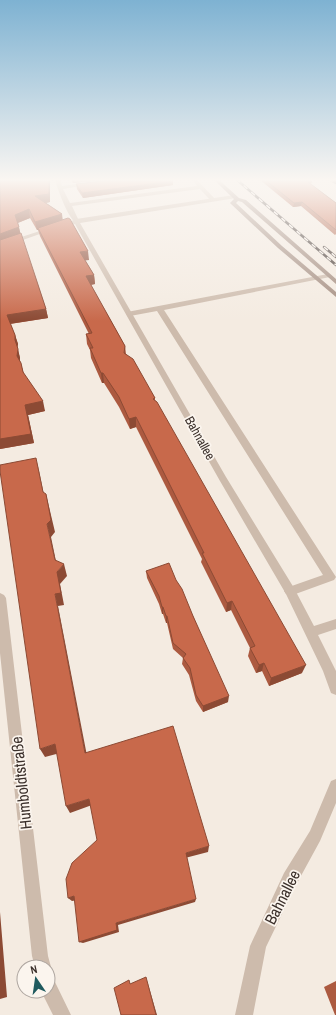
<svg xmlns="http://www.w3.org/2000/svg" width="336" height="1015" font-family="'Archivo Narrow',sans-serif">
<rect width="100%" height="100%" fill="#f4ebe1"/>
<g fill="none" stroke-linecap="round" stroke-linejoin="round">
<path fill="#cdbbac" fill-rule="evenodd" d="M55 179H60L62 186 90 182 93 184 63 189 70 203 197 186 192 179H196L216 200 211 201 200 189 72 206 79 221 76 223C68 218 57 188 55 179Z
M328 274 330 275V277L164 310 336 577 334 580 290 596 286 594 284 591 286 588 323 575 157 311 130 316 126 314 127 312Z"/>
<path fill="#cdbbac" fill-rule="evenodd" d="M234 195 236 196V198L80 223 226 477 294 588 314 626 336 619V629L318 635 336 671V695L331 693 323 671 286 594 220 481 75 224 70 225 67 223 76 219Z
M49 228 54 229 0 248V244Z
M0 593 4 595 6 598 48 956 51 967 48 973V967H35L32 956 0 653Z
M336 779V803L320 841 296 885 266 947 253 1015H235L250 946 284 873 310 831 331 781Z
M48 977 54 980 71 1015H53L41 991H48Z"/>
<path fill="#a18a7d" fill-rule="evenodd" d="M213 179H218L239 198 246 200 336 279V284L242 202 238 201 236 203 282 246 336 292V297L278 248 231 204 230 203 234 199Z"/>
<g stroke="#3b302b" stroke-width="2.5">
<path id="rail" d="M236 179 336 265
M328 179 336 183
M324 247 336 257"/>
</g>
<use href="#rail" stroke="#fbf5ee" stroke-width="1.5" stroke-dasharray="5" stroke-linecap="butt"/>
</g>
<path fill="#ac5a40" d="M0 179H49L50 202 46 203 62 214V219L89 260H85L94 275 95 284 91 285 125 346 126 354 155 398V400L302 673 269 686 262 671 256 673 248 656 250 648 231 610 226 612 201 562 202 559 136 427 130 429 119 407 104 383H102L91 358 90 350 87 344 86 334H89L40 236 38 230H37L30 218 18 223 20 234 46 309 48 318 10 324 15 335 18 344 17 347 20 358V361L24 374 45 411 28 415 34 443 0 449Z
M70 179H114L73 183Z
M259 179H308L312 182 311 184 336 203V234L335 235 301 206 293 207Z
M76 184 173 185 83 198 77 189Z
M146 571 193 616 228 702 203 712 196 701 189 675 182 664 183 658 173 649 167 623H166L163 614H162L159 604 147 578Z
M336 981V1015H335L324 987Z"/>
<path fill="#8c4a34" d="M49 179 50 181V202L37 204 35 196Z
M73 179H114L73 183Z
M173 181V185L83 198 82 193Z
M302 202 301 206 293 207 294 203Z
M29 209 30 218 17 223 15 215Z
M62 214 63 222 38 228V230H37L35 222Z
M19 227 21 236 0 243V234Z
M88 251 89 260 81 261 80 252Z
M94 275 95 284 87 285 86 276Z
M46 309 48 318 9 324 7 315Z
M15 335 18 344 17 350 15 340Z
M18 349 20 358V365L17 356Z
M101 373H103L104 383H102Z
M43 401 45 411 28 415 34 443 0 449V439L25 405Z
M136 417V427L130 429 129 419Z
M36 458 39 471 46 505 43 492Z
M46 494 55 532 51 537 58 571 64 564 67 576 60 584 64 605 58 606 88 761 85 753 55 594V560L47 524Z
M232 601 231 610 226 612 227 603Z
M162 607H163V614H162Z
M166 616H167V623H166Z
M264 663 262 671 256 673 259 665Z
M306 665 302 673 269 686 271 678Z
M229 696 228 702 203 712V706Z
M55 744 60 753 45 757 40 749Z
M89 799 92 805 70 813 66 806Z
M209 846 208 852 185 858 186 853Z
M74 896 78 900 72 901 68 898Z
M196 899 195 902 118 925 119 932 83 943 79 942 116 923Z
M0 912 7 997 0 999Z
M146 977 157 1015H156Z"/>
<path fill="#c8694b" stroke="#8c4a34" d="M0 179H49V194L35 196 62 214 35 222 29 209 15 215 19 227 0 234Z
M120 179H173V181L82 193 76 184Z
M264 179H308L312 182H308L336 203V230L302 202 294 203Z
M68 218 70 219 88 251 80 252 94 275 86 276 125 346 124 353 133 359 155 398 153 399 157 402 306 665 271 678 264 663 259 665 250 648 255 646 232 601 227 603 202 553H204L136 417 129 419 119 397 103 373H101L90 348H93L86 334 92 333 38 228Z
M21 233 46 309 7 315 15 335V340L18 349 17 356 21 363 23 372 43 401 25 405 31 434 0 439V240Z
M36 458 43 492 46 494 51 520 47 524 55 560 64 564 57 572 61 593 55 594 85 753 173 726 209 846 186 853 196 899 116 923 117 930 79 942 74 896 68 898 66 879 72 863 97 840 89 799 66 806 55 744 40 749 0 471V465Z
M169 563 176 580 182 589 193 616 229 696 203 706 196 695 190 668 183 658 186 654 173 643 167 616H166L163 607H162L159 596 146 571Z
M146 977 156 1015H121L114 988 129 980 130 984Z"/>
<linearGradient id="sky" x2="0" y2="1"><stop stop-color="#7eb2d2"/><stop offset="0.56" stop-color="#faf6f2"/><stop offset="1" stop-color="#faf6f2" stop-opacity="0"/></linearGradient>
<rect width="336" height="321" fill="url(#sky)"/>
<g text-anchor="middle" dominant-baseline="central" stroke-width="3.5" stroke-linejoin="round" paint-order="stroke">
<g font-size="13" fill="#3b302b" stroke="#fbf5ee">
<text transform="translate(200 438) rotate(61)">Bahnallee</text>
</g>
<g font-size="16" fill="#3b302b" stroke="#fbf5ee">
<text transform="translate(21 783) rotate(-96)">Humboldtstraße</text>
<text transform="translate(282 897) rotate(-63)">Bahnallee</text>
</g>
</g>
<g transform="translate(36 979) rotate(347)"><circle r="19" fill="#fbf5ee" stroke="#aea6a0"/>
<path d="M0-3L7 15L0 10L-7 15Z" fill="#1f5a5e"/>
<text y="-6" font-size="11" font-weight="bold" text-anchor="middle" fill="#3b302b">N</text>
</g>
</svg>
